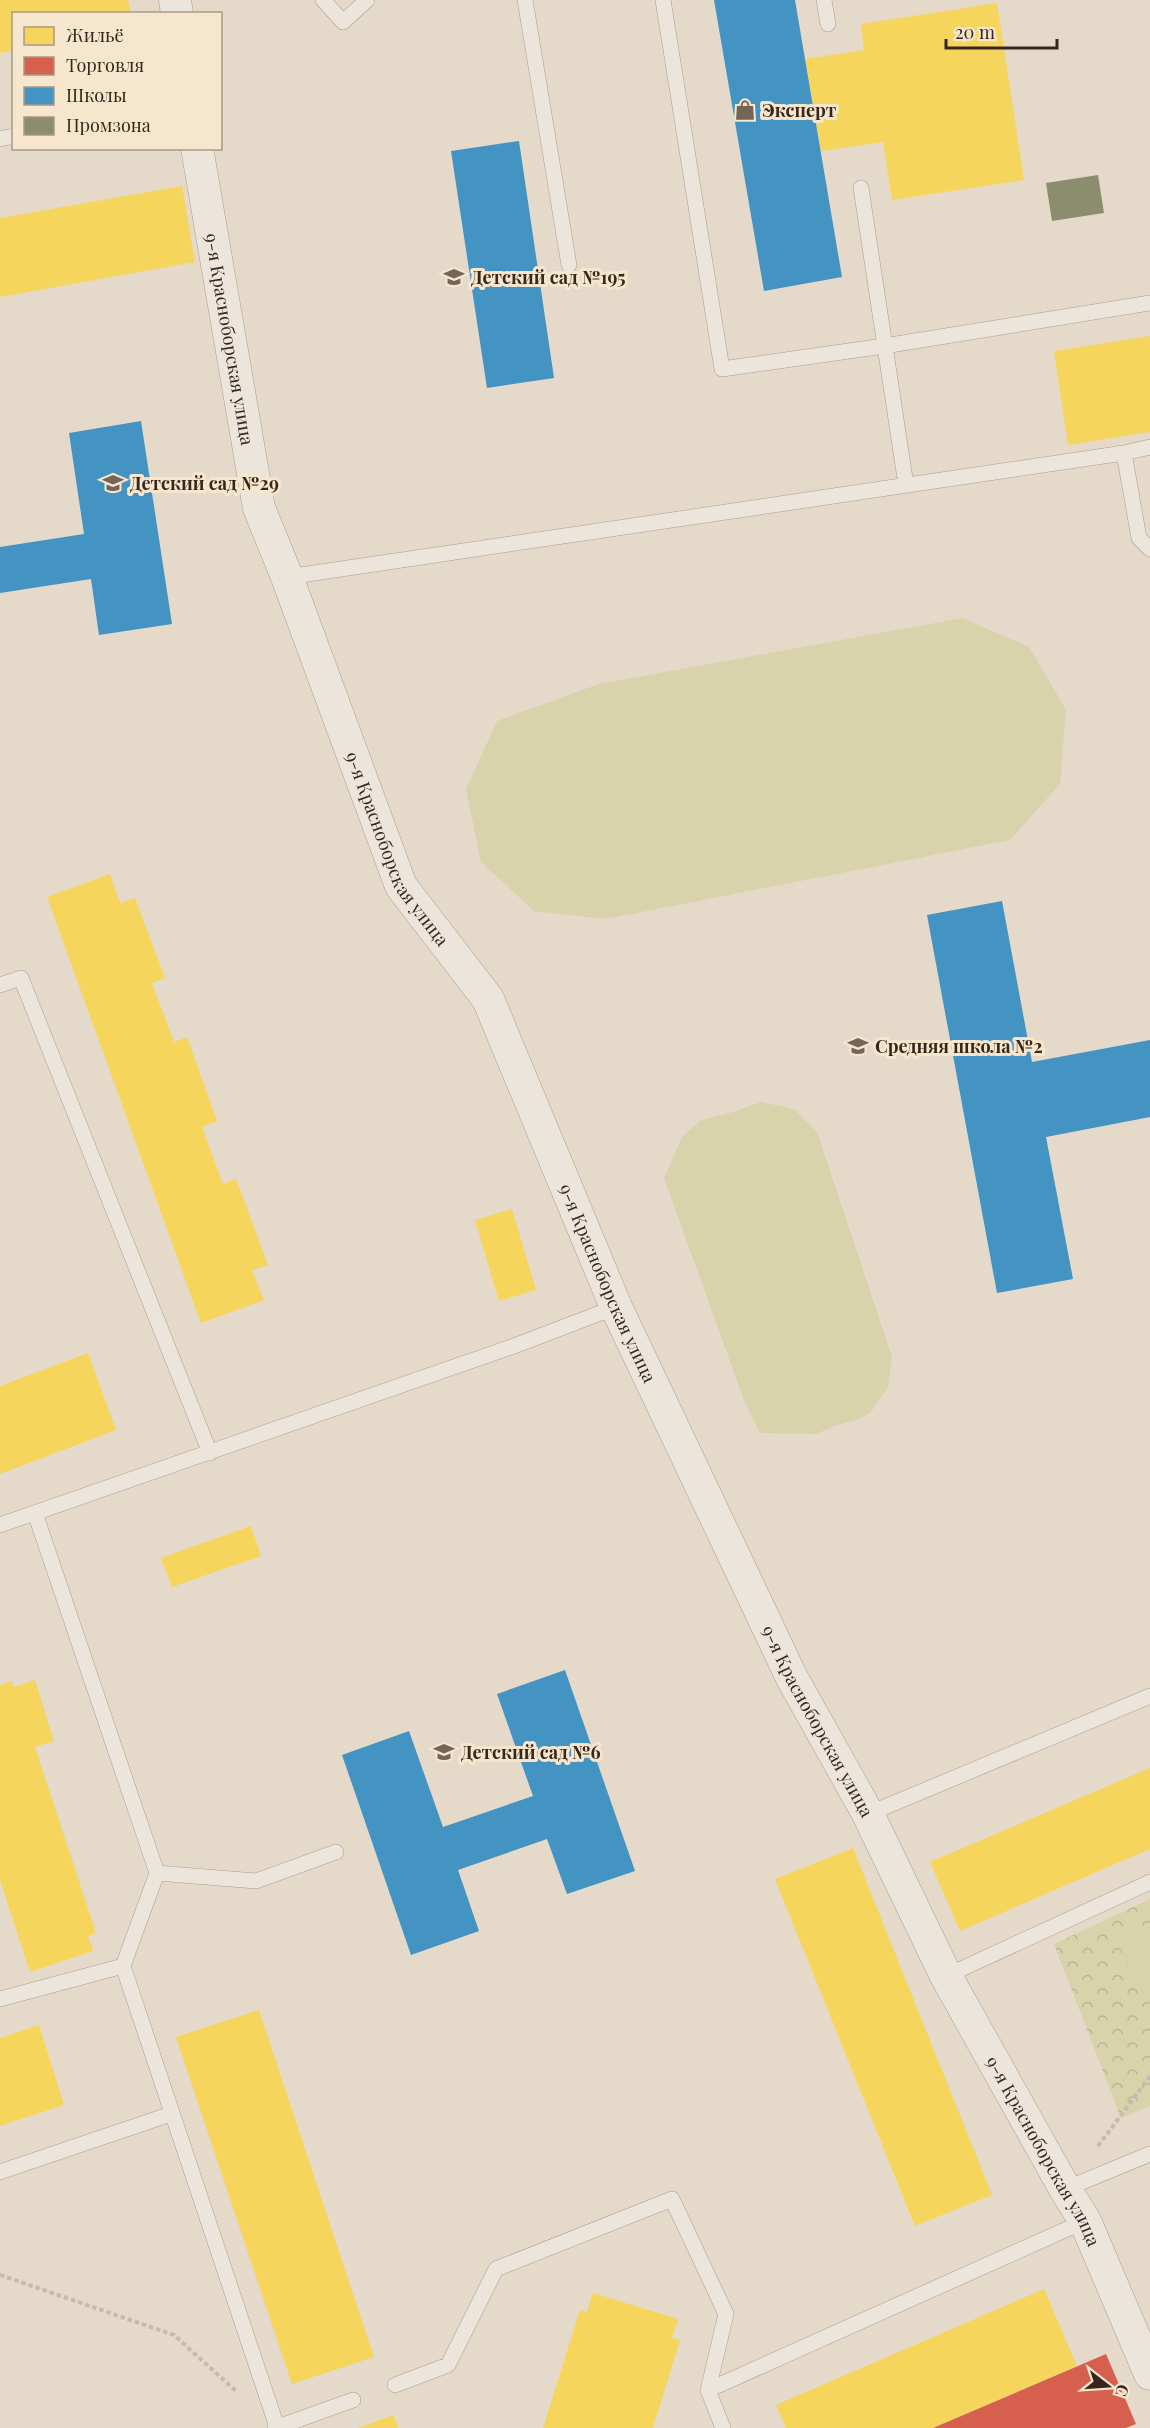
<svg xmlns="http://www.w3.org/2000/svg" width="1150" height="2428" font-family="'Playfair Display',serif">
<defs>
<pattern id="forest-crowns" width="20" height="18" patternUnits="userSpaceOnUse" patternTransform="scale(1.5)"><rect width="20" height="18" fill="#d8d3ab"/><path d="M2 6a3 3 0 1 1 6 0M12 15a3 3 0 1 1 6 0" fill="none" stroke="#bab593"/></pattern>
</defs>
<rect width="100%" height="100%" fill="#e5d9c9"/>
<path fill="url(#forest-crowns)" d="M1150 1899V2106L1121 2118 1054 1944Z"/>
<path fill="#d8d3ab" d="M963 618 1029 647 1066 710 1060 784 1010 840 606 919 534 911 481 862 466 789 497 721 599 684Z
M761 1102 794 1109 817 1132 892 1357 888 1387 871 1412 857 1420 836 1425 816 1434 760 1433 744 1400 664 1178 682 1137 701 1120 733 1112Z
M1150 1923V1987L1139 1991 1116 1937Z"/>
<path fill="#f6d55c" d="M0 0H128L131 14H14V51L0 53Z
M997 3 1024 180 892 200 883 142 821 151 805 59 864 50 861 24Z
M182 186 195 262 0 297V218Z
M1150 336V432L1068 445 1054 351Z
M110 874 120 903 135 898 165 978 152 983 174 1042 187 1037 217 1121 202 1127 223 1184 236 1179 268 1265 252 1270 264 1300 201 1323 47 897Z
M512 1209 536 1290 499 1301 475 1220Z
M88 1353 116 1430 0 1474V1386Z
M251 1526 261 1556 172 1587 161 1558Z
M35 1680 54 1741 35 1747 96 1933 88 1936 93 1951 30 1972 0 1880V1685L11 1681 14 1687Z
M1150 1768V1849L960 1931 930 1862Z
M853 1848 992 2195 915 2226 775 1879Z
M259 2010 374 2357 292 2384 176 2037Z
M39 2025 64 2105 0 2126V2038Z
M1044 2289 1077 2366 933 2428H786L776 2405Z
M593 2293 678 2319 672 2338 680 2340 653 2428H543L580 2310 587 2312Z
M394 2415 398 2428H358Z"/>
<path fill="#d6604d" d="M1106 2354 1136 2424 1126 2428H933Z"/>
<path fill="#4393c3" d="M714 0H795L842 277 764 291Z
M519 141 554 378 487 388 451 151Z
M141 421 172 624 99 635 91 579 0 593V547L84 534 69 433Z
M1002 901 1032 1062 1150 1040V1117L1046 1137 1073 1279 997 1293 927 915Z
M565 1670 635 1871 567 1894 547 1839 458 1870 479 1931 411 1955 342 1755 409 1731 443 1827 533 1796 497 1694Z"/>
<path fill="#8c8c6e" d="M1098 175 1104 213 1052 221 1046 183Z"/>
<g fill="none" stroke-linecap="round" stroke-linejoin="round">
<g stroke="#a99e93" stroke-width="16">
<path id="service" d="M323 0 343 22 367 0
M525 0 569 265
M663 0 722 369 884 346 1150 303
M824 0 828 24
M0 139 14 136
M861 188 906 485
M1150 447 1124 453 1139 538 1150 549
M287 577 1124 453
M0 985 21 978 210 1453
M35 1513 157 1873 123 1966 277 2427
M0 1525 514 1346 616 1307
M868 1814 1150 1696
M157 1873 256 1881 336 1852
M946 1976 1150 1882
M0 1999 123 1966
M0 2172 171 2114
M1065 2189 1150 2154
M395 2385 448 2365 496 2269 672 2199 726 2314 708 2390
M275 2428 353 2400
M723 2428 708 2390 1085 2221"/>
</g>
<g stroke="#a99e93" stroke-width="33">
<g id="minor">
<path d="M175 0 177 14"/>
<path id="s1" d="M197 148 259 508 287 577 401 886 488 999 616 1307 792 1678 868 1814 946 1976 1065 2189 1085 2221 1150 2374"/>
</g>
</g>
<path stroke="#c4bbb2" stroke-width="4" stroke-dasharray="4.5 3" stroke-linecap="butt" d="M1098 2146 1150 2076
M0 2275 174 2335 236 2391"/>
<use href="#service" stroke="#ece5db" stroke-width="15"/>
<use href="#minor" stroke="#ece5db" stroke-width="32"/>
</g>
<defs>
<g id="shop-bare" transform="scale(1.62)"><path d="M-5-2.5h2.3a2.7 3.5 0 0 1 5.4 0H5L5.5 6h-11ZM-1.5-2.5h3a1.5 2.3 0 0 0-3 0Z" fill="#746558" stroke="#f7e6ce" stroke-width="2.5" paint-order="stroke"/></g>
<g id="school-bare" transform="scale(1.62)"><path d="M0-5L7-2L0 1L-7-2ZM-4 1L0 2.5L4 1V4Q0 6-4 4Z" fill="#746558" stroke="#f7e6ce" stroke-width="2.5" paint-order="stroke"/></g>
</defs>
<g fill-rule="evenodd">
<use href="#shop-bare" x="745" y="110"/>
<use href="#school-bare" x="454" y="277"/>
<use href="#school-bare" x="113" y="483"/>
<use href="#school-bare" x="858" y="1046"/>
<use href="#school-bare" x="444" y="1752"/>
</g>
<g text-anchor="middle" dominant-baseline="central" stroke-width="6" stroke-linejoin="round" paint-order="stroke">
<g font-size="18" font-weight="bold" fill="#37261b" stroke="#f7e6ce" text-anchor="start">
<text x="762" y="110">Эксперт</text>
<text x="471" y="277">Детский сад №195</text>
<text x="130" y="483">Детский сад №29</text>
<text x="875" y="1046">Средняя школа №2</text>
<text x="461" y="1752">Детский сад №6</text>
</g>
<g font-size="18" fill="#37261b" stroke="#f7e6ce">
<text stroke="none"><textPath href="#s1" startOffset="194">9-я Красноборская улица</textPath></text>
<text stroke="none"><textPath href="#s1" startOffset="734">9-я Красноборская улица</textPath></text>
<text stroke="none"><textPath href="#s1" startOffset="1220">9-я Красноборская улица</textPath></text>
<text stroke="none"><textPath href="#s1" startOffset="1706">9-я Красноборская улица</textPath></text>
<text stroke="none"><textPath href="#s1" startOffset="2192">9-я Красноборская улица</textPath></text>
</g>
</g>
<rect x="12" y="12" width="210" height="138" fill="#f7e6ce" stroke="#aa9986" stroke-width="1.5"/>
<rect x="24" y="27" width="30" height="18" fill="#f6d55c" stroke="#aa9986" stroke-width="1.5"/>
<text x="66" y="42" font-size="18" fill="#37261b">Жильё</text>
<rect x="24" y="57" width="30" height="18" fill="#d6604d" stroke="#aa9986" stroke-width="1.5"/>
<text x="66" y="72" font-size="18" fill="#37261b">Торговля</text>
<rect x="24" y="87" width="30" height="18" fill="#4393c3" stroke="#aa9986" stroke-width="1.5"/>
<text x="66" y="102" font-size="18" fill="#37261b">Школы</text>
<rect x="24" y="117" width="30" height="18" fill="#8c8c6e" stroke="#aa9986" stroke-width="1.5"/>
<text x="66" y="132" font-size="18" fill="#37261b">Промзона</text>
<g transform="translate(1108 2386) rotate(107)" stroke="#f7e6ce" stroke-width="4.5" paint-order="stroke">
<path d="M0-4.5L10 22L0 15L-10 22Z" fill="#37261b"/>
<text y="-9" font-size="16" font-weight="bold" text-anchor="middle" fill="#37261b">С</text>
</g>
<path d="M946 39v9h111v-9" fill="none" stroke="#37261b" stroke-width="3"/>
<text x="955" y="39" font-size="18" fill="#37261b" stroke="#f7e6ce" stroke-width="4.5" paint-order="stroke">20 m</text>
</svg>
